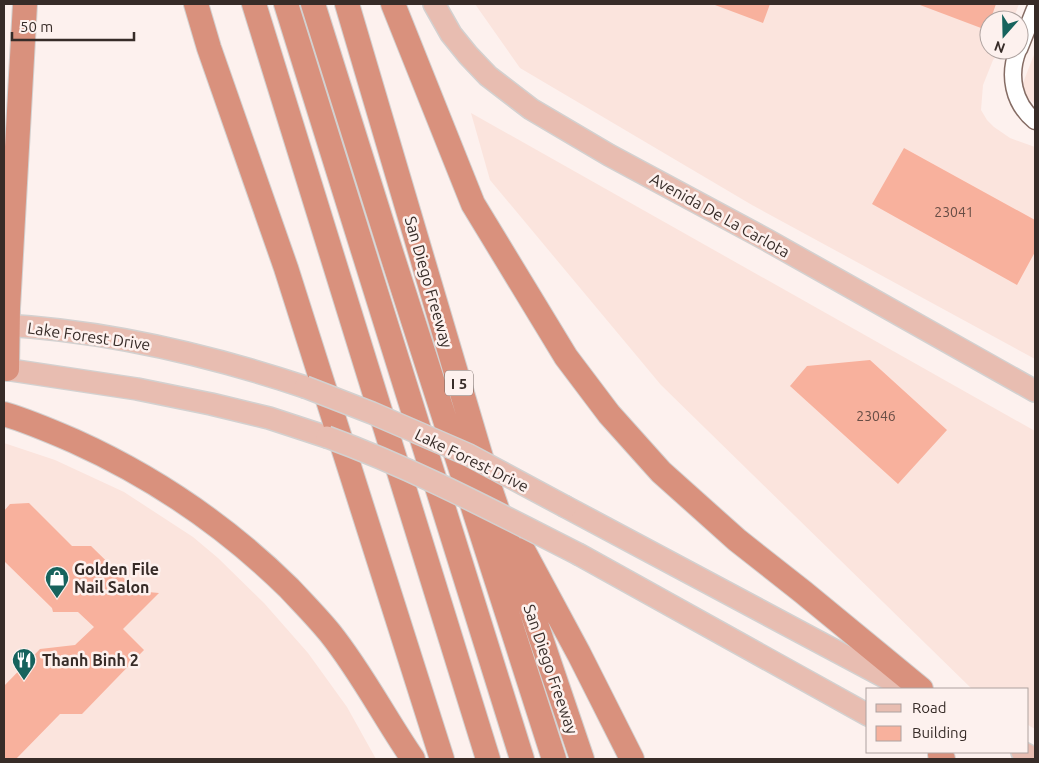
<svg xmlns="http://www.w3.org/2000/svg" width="1039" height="763" font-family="Ubuntu,sans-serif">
<rect width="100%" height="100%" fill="#fdf1ee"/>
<path fill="#fbe4dd" d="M475 4H1019L1013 20H989V50H1002L993 60 983 85 981 110 987 120 994 127 1010 138 1035 147V359L752 205 520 68Z
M1035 52V104L1026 97 1023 83Z
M471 113 1035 431V729L1028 725V689H972L661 385 490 180Z
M4 443 55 460 124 492 193 537 218 558 264 603 308 653 347 707 376 759H4Z"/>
<path fill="#f8b19d" d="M716 4H770L763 23 715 5Z
M921 4H996L989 24 981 28 920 5Z
M904 148 1035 220V252L1017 285 872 204Z
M870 360 947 430 898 484 790 386 807 366Z
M29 503 72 546H91L137 591 159 593 123 629 144 650 82 714H60L16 759H4V686L40 649 75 645 94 627 78 612H53L52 608 4 561V511L10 504Z"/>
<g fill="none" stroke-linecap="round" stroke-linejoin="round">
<g stroke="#856c64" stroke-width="19">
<path id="minor" d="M1019 49 1035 9
M1018 50C1008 75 1013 103 1035 121"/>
</g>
<g stroke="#d3d1d0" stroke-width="24">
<path id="major" d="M434 4 451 34 468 55 488 76 531 109 609 155 767 240 1035 391
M4 325C108 331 206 354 305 387
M4 369 137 389 211 404 269 418 327 437
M566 507 907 689
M580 555 868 715
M1022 752 1035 759"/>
</g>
<g stroke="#d3d1d0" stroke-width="26">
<path id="highway" d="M196 4 209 48 286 268 442 759
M254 4 488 759
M286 4 522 759
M313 4 391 252 554 759
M347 4 491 491 582 759
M393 4 473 204 566 357 609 414 661 472 737 540 803 592 921 689
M7 369 8 308 25 4
M4 414C28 421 51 431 74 441 156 478 225 525 289 588 303 603 317 617 330 633 362 673 384 717 413 759
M523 550 579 654 632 759
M940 755 943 759"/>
</g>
<use href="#minor" stroke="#fff" stroke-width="16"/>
<use href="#major" stroke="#e8bdb1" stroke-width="21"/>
<use href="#highway" stroke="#d9917d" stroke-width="24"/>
<g stroke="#d3d1d0" stroke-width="24" stroke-linecap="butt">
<path id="major-bridge" d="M305 387 372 413 469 455 566 507
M327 437C415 469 497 513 580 555"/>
</g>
<use href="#major-bridge" stroke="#e8bdb1" stroke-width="21"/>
</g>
<defs>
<g id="shop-pin" transform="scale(1.25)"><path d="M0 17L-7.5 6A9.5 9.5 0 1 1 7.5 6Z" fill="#17635d" stroke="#fdf1ee"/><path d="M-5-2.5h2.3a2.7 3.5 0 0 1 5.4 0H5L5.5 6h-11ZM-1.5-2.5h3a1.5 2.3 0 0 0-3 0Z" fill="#fff"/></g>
<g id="restaurant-pin" transform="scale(1.25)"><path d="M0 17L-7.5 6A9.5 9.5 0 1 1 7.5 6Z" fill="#17635d" stroke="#fdf1ee"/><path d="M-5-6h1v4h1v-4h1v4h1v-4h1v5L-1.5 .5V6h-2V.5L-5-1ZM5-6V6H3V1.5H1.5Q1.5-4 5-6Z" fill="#fff"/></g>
</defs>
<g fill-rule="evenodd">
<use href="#shop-pin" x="57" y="578"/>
<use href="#restaurant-pin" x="24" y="660"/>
</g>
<g text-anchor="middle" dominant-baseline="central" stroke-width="5" stroke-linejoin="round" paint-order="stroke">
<g font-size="14" fill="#674d45">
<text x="954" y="212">23041</text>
<text x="876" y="416">23046</text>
</g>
<rect fill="#fdf1ee" stroke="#726763" stroke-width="1" x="445" y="370.5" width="28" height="25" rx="4"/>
<g font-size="15" font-weight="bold" fill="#372c28">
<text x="459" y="383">I 5</text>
</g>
<g font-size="16" fill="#372c28" stroke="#fdf1ee">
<text transform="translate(720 215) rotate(29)">Avenida De La Carlota</text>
<text transform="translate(429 282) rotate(74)">San Diego Freeway</text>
<text transform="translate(89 336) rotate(8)">Lake Forest Drive</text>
<text transform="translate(472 460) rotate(26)">Lake Forest Drive</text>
<text transform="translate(551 669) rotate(71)">San Diego Freeway</text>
</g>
<g font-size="16" font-weight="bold" fill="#372c28" stroke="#fdf1ee" text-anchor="start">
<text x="74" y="569">Golden File<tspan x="74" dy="18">Nail Salon</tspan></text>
<text x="42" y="660">Thanh Binh 2</text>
</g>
</g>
<rect width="1039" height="763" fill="none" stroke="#372c28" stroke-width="10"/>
<rect x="866" y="688" width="162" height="65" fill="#fdf1ee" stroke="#aea29f"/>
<rect x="876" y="704" width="25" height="8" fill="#e8bdb1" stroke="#aea29f"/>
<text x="912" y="713" font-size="15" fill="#372c28">Road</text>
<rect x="876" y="726" width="25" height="15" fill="#f8b19d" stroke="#aea29f"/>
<text x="912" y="738" font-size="15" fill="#372c28">Building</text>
<g transform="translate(1004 35) rotate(200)"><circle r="24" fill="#fdf1ee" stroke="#aea29f"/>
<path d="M0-4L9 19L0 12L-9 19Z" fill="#17635d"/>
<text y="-8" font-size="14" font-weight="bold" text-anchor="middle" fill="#372c28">N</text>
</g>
<path d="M12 32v8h122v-8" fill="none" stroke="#372c28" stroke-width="2.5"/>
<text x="20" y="32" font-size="15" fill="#372c28" stroke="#fdf1ee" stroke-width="4" paint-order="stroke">50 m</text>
</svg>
